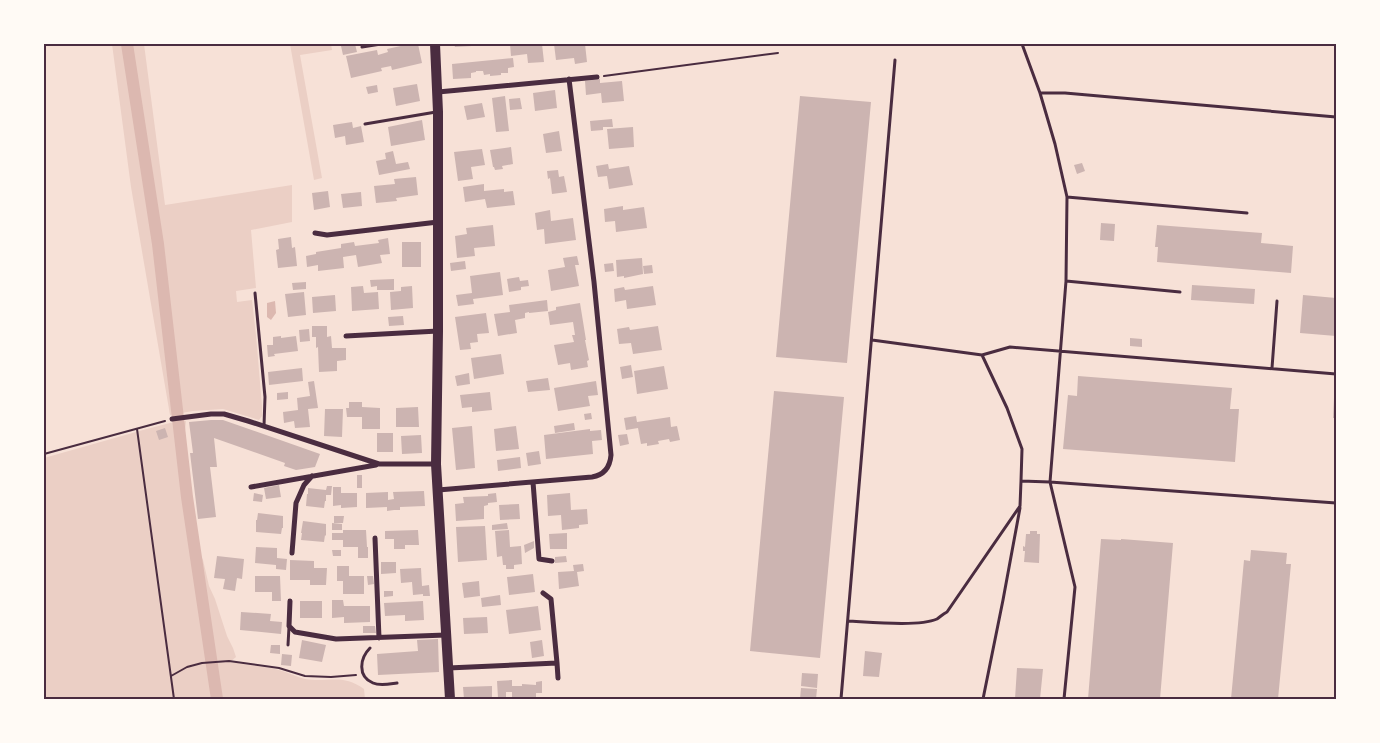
<svg xmlns="http://www.w3.org/2000/svg" width="1380" height="743" font-family="Figtree,sans-serif">
<rect width="100%" height="100%" fill="#f7e1d7"/>
<path fill="#ebcfc5" d="M112 44H144L165 205 292 185V222L251 230 256 288 236 291 237 302 252 300 256 335 262 406V416L259 420 223 409 193 411 170 415 131 187Z
M290 44H331L332 50 300 55 322 178 314 180Z
M186 421 185 431 177 448 180 482 190 533 203 560 209 586 215 599 227 636 233 648 236 657 230 662C246 665 263 666 279 670 288 672 296 677 305 679 329 683 342 673 364 689L365 699H44V458L143 430 170 423Z"/>
<path fill="#dcb8b0" d="M275 301 276 313 271 320 267 317V303Z"/>
<g fill="none" stroke-linecap="round" stroke-linejoin="round">
<path stroke="#dcb8b0" stroke-width="12" d="M127 44 158 244 187 497 217 699"/>
</g>
<path fill="#ccb4b1" d="M355 44 357 52 343 55 341 46Z
M410 44H418L422 63 392 70 391 66 381 68 382 71 351 78 346 56 377 50 378 55 388 52 387 49Z
M454 44H472V46L455 47Z
M510 44H542L544 62 528 63 527 54 511 56Z
M554 44H585L587 62 575 64 574 58 556 60Z
M513 58 514 67 508 68V73H501V75L490 76V74L484 75 483 71H476V72L471 73V78L453 79 452 64Z
M600 79V83L622 81 624 101 602 103 601 93 586 95 585 81Z
M417 84 420 101 396 106 393 88Z
M377 85 378 92 368 94 366 87Z
M555 90 557 108 535 111 533 93Z
M505 96 509 131 496 132 492 98Z
M800 96 871 102 847 363 776 357Z
M520 98 522 109 510 110 509 99Z
M482 103 485 117 467 120 464 106Z
M612 119 613 127H603V130L591 131 590 121Z
M422 120 425 140 391 146 388 127Z
M352 122 353 128 361 126 364 142 346 145 345 136 335 138 333 125Z
M633 127 634 147 609 149 607 129Z
M559 131 562 151 546 153 543 134Z
M511 147 513 164 502 166 503 169 495 170 494 167H493L490 150Z
M482 149 485 165 471 167 473 179 458 181 454 152Z
M393 151 396 164 408 162 410 169 379 175 376 161 386 159 385 153Z
M1082 163 1085 171 1077 174 1074 165Z
M608 164 609 169 629 166 633 185 609 189 607 176 598 177 596 166Z
M558 170 559 177 564 176 567 192 552 194 550 178 548 179 547 171Z
M416 177 418 195 396 198 397 201 376 203 374 186 395 184 394 179Z
M484 184V191L504 189V192L513 191 515 205 487 208 485 199 465 202 463 187Z
M328 191 330 207 314 210 312 193Z
M361 192 362 206 343 208 341 194Z
M623 206V210L644 207 647 228 616 232 615 221 605 222 604 209Z
M550 210 551 221 573 218 576 240 545 244 544 229 537 230 535 213Z
M1101 223 1115 224 1114 241 1100 240Z
M493 225 495 246 474 248 475 256 457 258 455 236 467 234 466 228Z
M1157 225 1262 233 1261 243 1293 246 1291 273 1157 262 1158 247H1155Z
M291 237 292 248 295 247 297 266 278 268 276 250 279 249 278 239Z
M388 238 390 254 380 255 382 263 358 267 356 255 343 257 344 268 318 271V265L307 267 306 256 316 254V252L341 248V244L354 242 355 246 379 243 378 240Z
M402 242H421V267H402Z
M577 256 579 265H575L579 286 551 291 548 270 565 267 563 258Z
M642 258 643 274 624 278V276L617 277 616 260Z
M465 261 466 269 451 271 450 263Z
M613 263 614 271 605 272 604 264Z
M652 265 653 273 644 274 643 266Z
M500 272 503 295 473 299 474 304 458 306 456 295 472 293 470 276Z
M519 277 520 281 528 280 529 286 521 287V290L509 292 507 279Z
M394 279V290H377V286L371 287 370 280Z
M306 282V289L293 290 292 283Z
M1192 285 1255 289 1254 304 1191 300Z
M363 286 364 293 378 292 379 309 352 311 351 287Z
M412 286 413 308 391 310 390 292 401 291V287Z
M653 286 656 305 627 309 626 300 615 302 614 289 624 287 625 290Z
M304 292 306 315 288 317 285 294Z
M335 295 336 311 313 313 312 297Z
M1303 295 1336 298V336L1300 333Z
M547 300 548 311 529 313V312L525 313V318L515 320 517 333 498 336 494 314 510 312 509 305Z
M580 303 586 340H585L589 360 587 361 588 367 571 370 570 363 558 365 554 345 574 342 572 335H575L573 322 550 325 548 312 556 310V307Z
M486 313 489 333 477 334 478 342 470 343 471 349 460 350 455 317Z
M403 316 404 325 389 326 388 317Z
M312 326H327V337L331 336 332 348H346V360L337 361V371L319 372 318 347 316 348V337H312Z
M658 326 662 350 633 354 631 343 619 344 617 329 629 327 630 330Z
M309 329 310 341 300 342 299 330Z
M281 336V338L296 336 298 351 274 354 275 356 268 357 267 345H273V337Z
M1130 338 1142 339V347L1130 346Z
M501 354 504 374 474 379 471 358Z
M631 365 633 377 622 379 620 367Z
M664 366 668 389 637 394 634 371Z
M302 368 303 381 269 385 268 372Z
M469 373 470 384 457 386 455 376Z
M1078 376 1232 388 1230 409H1239L1235 462 1063 449 1068 395 1077 396Z
M548 378 550 390 528 392 526 381Z
M314 381 318 408 308 409 310 427 295 428 294 421 284 423 283 412 298 410 297 398 310 396 308 382Z
M596 381 598 395 588 396 590 406 558 411 554 388Z
M774 391 844 397 820 658 750 651Z
M288 392V399L277 400V393Z
M490 392 492 410 472 412V407L462 408 460 395Z
M1334 398H1336V418H1333Z
M349 402H362V407L380 408V429H362V417H347L346 408H349Z
M418 407 419 427H396V408Z
M325 409H343L342 437 324 436Z
M591 413 592 419 585 420 584 414Z
M636 416 637 422 670 417 671 427 677 426 680 440 670 442 669 439 658 441 659 444 647 446V443L641 444 638 428 626 430 624 418Z
M211 420H223L320 454 315 467 296 470 284 466 285 463 214 438 217 467H210L216 517 198 519 190 453H193L189 422Z
M574 423 575 430 555 433 554 426Z
M472 426 475 468 456 470 452 428Z
M516 426 519 449 496 451 494 429Z
M165 428 168 437 159 440 156 431Z
M590 429V431L601 430 602 440 592 441 593 454 546 459 544 435Z
M377 433H393V452H377Z
M627 434 629 444 620 446 618 435Z
M421 435 422 453 402 454 401 436Z
M539 451 541 464 528 466 526 453Z
M520 457 521 468 498 471 497 460Z
M357 475H362V488H357Z
M279 485 281 497 266 499 264 488Z
M327 486H332L331 495H326V501H325L324 508 306 506 307 494H308V488L326 490Z
M333 487H341V493H357V507L341 508V505L333 506Z
M424 491 425 506 400 507V510H394L387 511V507L366 508V493L388 492V500L394 499 393 492Z
M254 493 263 495 262 502 253 501Z
M496 493 497 502 488 503V505L484 506V519L456 521 455 504 464 503 463 497 488 496V494Z
M570 493 571 510 587 509 588 524 579 525V528L562 530 561 515 548 516 547 495Z
M519 504 520 519 500 520 499 505Z
M258 513 283 516V528H282L281 534 256 532V520H257Z
M334 516H344L343 523H334Z
M303 521 326 524V536L325 535 324 542 301 540 302 533H301Z
M332 523 342 524V530H332Z
M507 523 508 529 492 530V525Z
M485 526 487 560 458 562 456 527Z
M343 530H366L367 547H368V558H358V547H343V540H332V533H343Z
M418 530 419 545H405V549H394V539H385V531Z
M509 530 510 547 521 546 522 564 514 565V569H506V565H503L502 556 497 557 495 531Z
M1030 531H1037V534H1040L1039 563 1024 562 1025 551H1023V546L1025 547 1026 534H1030Z
M567 533V549H550L549 534Z
M1101 539 1121 540V539L1173 543 1160 699H1088Z
M534 541V548L525 553 524 545Z
M256 547 277 548V558L287 559 286 570 276 569V565L255 563Z
M332 550H341V556H333Z
M1251 550 1287 553 1286 564H1291L1278 699H1231L1244 560 1250 561Z
M217 556 244 559 242 579 237 578 235 591 223 589 225 579 214 578Z
M566 556 567 562 555 563V557Z
M290 560 314 561V568H327L326 585H310V580H290Z
M381 562H396V573L381 574Z
M583 564 584 571 577 572 579 586 559 589 558 572 574 571 573 565Z
M337 566H349V576H364V594H343V581H337Z
M421 568 422 586 429 585 430 596H423V594L413 595 412 582 401 583 400 569Z
M533 574 535 592 509 595 507 577Z
M255 576H280L281 601H272V592H255Z
M367 576H373L374 584 368 585Z
M479 581 480 596 464 598 462 583Z
M384 591H393V596L384 597Z
M500 595 501 605 482 607 481 598Z
M332 600H343L344 606H370V622L344 623V617L332 618Z
M300 601H322V618H300Z
M423 601 424 620 405 621V615L385 616 384 603Z
M538 606 541 630 509 634 506 610Z
M241 612 271 614 270 621 282 622 281 634 240 630Z
M487 617 488 633 464 634 463 618Z
M363 626H375L376 633H363Z
M438 639 439 672 378 675 377 654 418 651 417 640Z
M302 640 326 645 322 662 299 658Z
M542 640 544 656 532 658 530 642Z
M271 645H280V654L270 653Z
M865 651 882 653 879 677 863 676Z
M282 654 292 655 291 666 281 665Z
M1017 668 1043 669 1040 699H1015Z
M802 673 818 674 817 688 801 686Z
M512 680V686H522V684L536 685V682L542 681V693H536V699H512V692H506V697L498 698 497 681Z
M492 686V699H464L463 687Z
M801 688 817 689 816 699H800Z"/>
<g fill="none" stroke-linecap="round" stroke-linejoin="round">
<path stroke="#4a2c40" stroke-width="2" d="M604 76 778 53
M137 429 174 699
M44 454 165 421
M171 676 187 667 202 663 229 661 279 668 305 676 331 677 356 675"/>
<path stroke="#4a2c40" stroke-width="3" d="M1022 44 1040 93
M362 47 381 44
M365 124 436 112
M1067 197 1247 213
M1180 292 1066 281 1067 197 1055 144 1040 93H1065L1336 117
M255 293 265 397 264 426
M872 340 982 355 1010 347 1336 374
M982 355 1007 408 1022 449 1021 481 1050 482 1336 503
M1272 368 1277 301
M848 621C869 622 919 627 937 619 940 617 943 614 947 612L1020 506 1021 481
M288 645 289 627
M370 648C360 658 357 676 373 683 380 686 389 684 397 683
M841 699 895 60
M983 699 1003 600 1020 508
M1064 699 1075 587 1050 482 1066 281"/>
<path stroke="#4a2c40" stroke-width="5" d="M438 92 597 77
M315 233 327 235 438 222
M346 336 438 331
M172 419 211 414H224L248 421 379 464H436
M533 482 539 559 552 561
M251 487 376 465
M438 490 592 477C604 475 610 467 611 455L594 282 569 79
M375 538 379 638
M292 553 296 503 304 485 312 476
M290 601 289 626 295 632 336 639 446 635
M557 663 558 678
M448 668 557 663 551 599 543 593"/>
<path stroke="#4a2c40" stroke-width="10" d="M435 44 438 112V331L436 464 450 699"/>
</g>
<rect width="1380" height="743" fill="none" stroke="#fffaf5" stroke-width="90"/>
<rect x="45" y="45" width="1290" height="653" fill="none" stroke="#4a2c40" stroke-width="2"/>
</svg>
